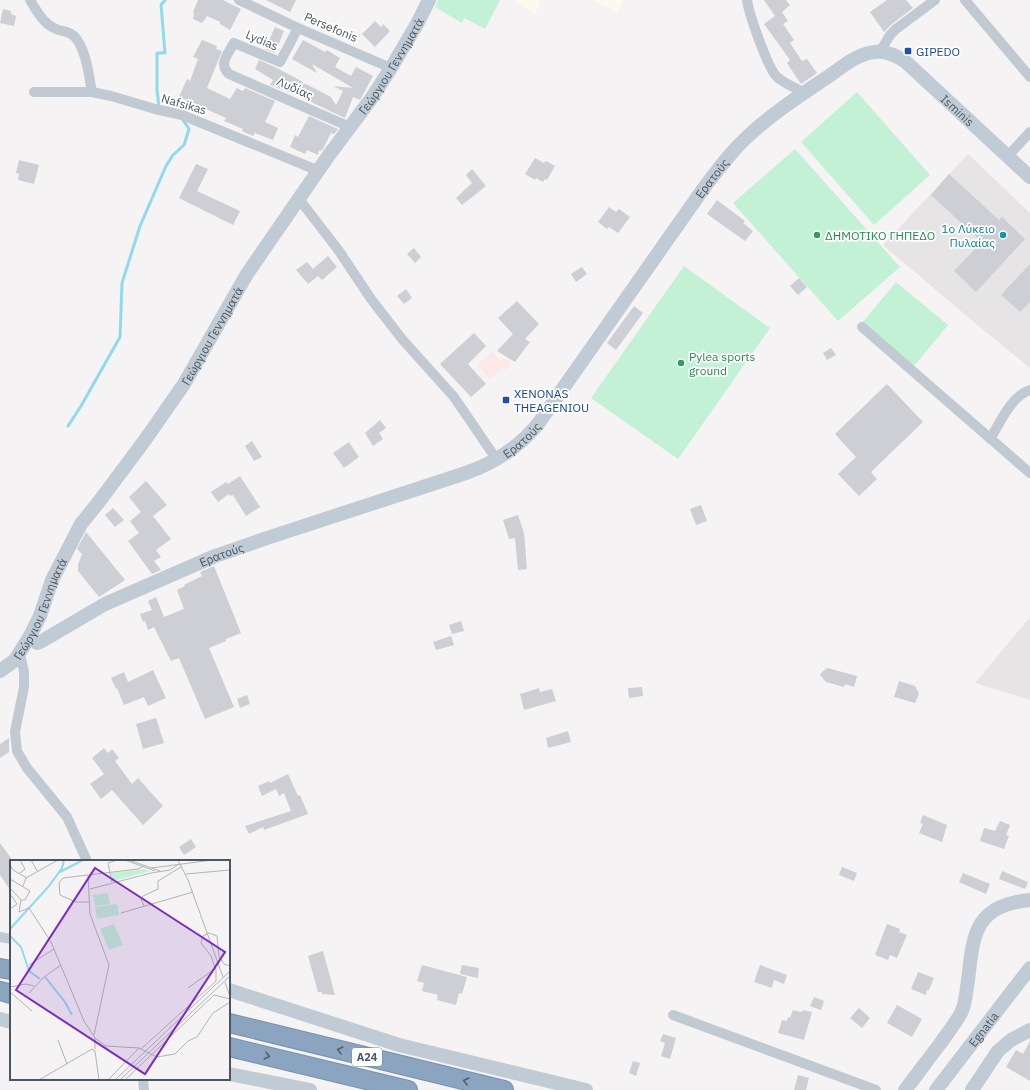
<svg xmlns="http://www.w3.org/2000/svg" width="1030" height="1090" font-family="'IBM Plex Sans',sans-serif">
<rect width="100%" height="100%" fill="#f5f3f3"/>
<path fill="#fdf9ef" d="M514 0H541L535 14Z
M592 0H624L617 12Z"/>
<path fill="#e6e4e5" d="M968 154 1030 213V368L976 324 883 245Z
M1030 617V700L975 683Z"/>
<path fill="#fce8e6" d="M492 352 500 361 501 358 510 361 507 370 502 368 490 379 477 365Z"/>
<path fill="#c3f1d5" d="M438 0H500L485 29 464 18 462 23 435 7Z
M857 92 930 175 874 225 801 142Z
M795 149 900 267 838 321 733 203Z
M684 266 770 328 678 459 591 398Z
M896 282 948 325 913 367 861 324Z"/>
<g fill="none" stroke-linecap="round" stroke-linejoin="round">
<path stroke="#90daee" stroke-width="3" d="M161 107H159L157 90V53H165L161 5 165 0
M68 426 81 406 120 337 122 283 140 226 166 166 173 155 184 145 189 129 183 120"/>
</g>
<path fill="#cdcfd5" d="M198 0H223L241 9 230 30 220 24V22L207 16 202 23 193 19 194 14 193 12Z
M266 0H296L290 12Z
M764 0H786L790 5 782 12 788 21 783 24 794 40 790 43 802 61 807 59 817 73 801 84 787 63 790 60 764 24 775 16Z
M887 0H906L913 8 892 24 884 32 870 12Z
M3 9 11 11V14L16 16 14 26 0 23Z
M375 21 381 27 383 24 390 31 375 47 362 34Z
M275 27 284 31 275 53 265 49Z
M202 40 217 46 216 49 222 51 207 88 230 99 237 88 243 91 245 88 275 101 265 122 278 128 273 140 255 133 253 136 242 131 243 129 224 121 226 118 179 97 187 79 190 81 198 59 193 57Z
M303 40 325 52 327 50 340 58 335 67 351 76 356 67 373 76 360 100 353 97 345 118 294 94 270 85 273 80 255 69 259 60 275 67 303 82 302 84H306L331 97 336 105 343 91 333 86 353 88 312 64 317 73 292 59Z
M309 116 338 129 334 134 331 133 324 147 321 151 319 150 318 155 307 150 305 154 290 147 295 135 298 137Z
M535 158 544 163 546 161 555 166 547 180 545 179 543 182 536 178 535 180 525 174Z
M19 160 39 165 34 184 18 180 19 174 16 173Z
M196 164 208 169 197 191 240 211 233 225 179 198Z
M472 169 486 186 462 205 456 198 472 183 466 175Z
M949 174 999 220 1002 217 1025 239 976 292 954 271 982 242 931 195Z
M717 200 745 221 743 223 753 231 745 241 707 214Z
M609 207 616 212 619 209 630 217 618 233 609 227 607 229 598 222Z
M414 248 421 257 415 263 407 254Z
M328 256 337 267 322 280 318 276 308 284 296 270 307 262 313 269Z
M1030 264V302L1020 312 1001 295Z
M582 267 587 274 576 282 571 274Z
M799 278 807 287 798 295 790 286Z
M406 289 412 298 404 304 397 296Z
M517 301 539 324 525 339 530 342 515 362 497 351 513 334 498 318Z
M634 306 643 313 616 350 607 343Z
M474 333 486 346 468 364 486 384 471 397 440 364Z
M831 348 836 355 827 360 823 353Z
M887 384 923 422 871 472 877 479 859 496 838 474 856 457 835 434Z
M380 420 386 428 379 433 383 439 373 446 365 433Z
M252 441 262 457 254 461 245 446Z
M349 442 359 457 344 468 333 453Z
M240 476 260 507 246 516 233 495 230 496 229 494 218 502 211 492 226 482 228 484Z
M146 481 167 505 153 516 171 539 156 550 161 557 154 561 161 570 152 574 128 541 139 533 130 521 141 512 129 497Z
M701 505 707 521 696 525 690 509Z
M113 508 124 520 115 527 105 515Z
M518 515 524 533 527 569 518 570 515 538 509 539 503 520Z
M86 532 125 580 99 597 78 571V565L82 554 77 549Z
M214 566 241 633 226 639V641L209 648 234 707 205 719 179 658 171 661 154 627 148 630 145 621 143 622 140 614 152 610 148 601 156 597 164 617 184 609 177 590 185 586 184 585 202 576 200 572Z
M461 621 464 631 452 634 449 625Z
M451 636 454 645 436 650 433 642Z
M827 668 857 676 854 687 845 684 844 687 826 682 820 675 822 672Z
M153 670 166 698 148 706 144 697 124 705 117 688 116 689 111 678 124 672 128 682Z
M899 681 915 686 919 694 915 703 894 697Z
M642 687 643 696 629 698 628 688Z
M539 688 540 692 552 689 556 701 524 710 520 694Z
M247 695 250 704 240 708 237 699Z
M156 718 164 743 143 749 136 724Z
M568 731 571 742 548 748 546 738Z
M9 738V752L0 758V744Z
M104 748 108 753 112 749 119 758 115 761 132 784 138 778 163 806 143 825 112 790 101 799 90 784 104 774 92 758Z
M288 774 298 796 300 795 308 814 264 830 263 827 249 834 245 826 291 811 284 793 279 796 276 789 262 796 258 786 269 781 270 783Z
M923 815 947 825 942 842 919 833 923 824 920 823Z
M1000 821 1010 825 1006 835 1009 836 1004 849 980 841 984 828 995 831Z
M191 839 196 847 184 855 179 847Z
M0 843 11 858V891L0 875Z
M842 867 857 873 854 881 839 875Z
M1002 871 1028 882 1025 889 999 879Z
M963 873 990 884 986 894 959 882Z
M887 924 900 929 899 932 907 935 897 958 890 955 888 960 875 955Z
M323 951 335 995 322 994V992H318L308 956Z
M422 965 467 977 462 994 459 993 456 1005 437 1000 438 995 422 991 424 983 417 981Z
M462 965 479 968 478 978 460 974Z
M760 965 787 975 784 984 774 980 772 988 754 982Z
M918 972 934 978 929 990H927L926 995 911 989Z
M814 997 824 1001 821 1010 810 1006Z
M897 1005 922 1019 912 1037 887 1023Z
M859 1008 870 1018 862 1028 850 1018Z
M793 1010 802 1012 803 1010 812 1012 804 1040 778 1033 782 1020 787 1021 788 1017 790 1018Z
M663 1034 676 1038 670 1059 661 1056 665 1043 660 1041Z
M1030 1041V1081L1006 1067 1016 1050 1023 1054Z
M633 1061 640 1063 636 1076 629 1073Z
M798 1075 809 1078 806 1090H794Z"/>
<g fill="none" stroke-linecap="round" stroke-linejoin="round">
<g stroke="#7690ad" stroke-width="20">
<path id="highway" d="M0 968 11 970
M0 991 11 994
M229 1023 504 1090
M229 1047 408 1090"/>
</g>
<path stroke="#c1cad2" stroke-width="10" d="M30 0C36 10 43 23 54 28 61 32 67 30 74 36 86 48 89 76 92 92
M239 0 298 28 391 68
M747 0C749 14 768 69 777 77 785 84 796 88 804 93
M965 0 1030 77
M298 28 280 62 234 43C228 54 218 64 229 74L350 127
M880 52 890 35 896 29 935 0
M34 92H92L111 96 155 109 182 115 319 171
M1008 156 1030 132
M299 199 339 251 371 299 402 339 454 397 497 460
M862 327 1030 473
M990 439C1000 423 1011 396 1030 390
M20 654 24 672V687L15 732 17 751 27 768 67 817 87 861
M0 937 11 939
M673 1015 876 1090
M143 1079 144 1090"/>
<g stroke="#c1cbd6" stroke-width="14">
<path id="s1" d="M30 636 37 643 42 641 105 604 215 556 267 538 466 473C495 463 518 448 538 424L701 192C715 173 729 154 746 138 771 114 801 95 829 76 842 67 858 53 875 52 886 51 897 56 906 62L1030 177"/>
<path id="s2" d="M0 671 15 660 30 636 40 616 52 580 81 524 98 503 145 440 184 384 247 274 329 155 371 99 391 68 417 24 429 0"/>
<path d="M229 990 399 1045 586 1090"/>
<path d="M0 1019 11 1022"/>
<path d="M229 1074 310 1090"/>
<path d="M905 1090C917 1075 928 1059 940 1044 947 1034 955 1024 961 1013 966 1004 966 991 968 981 973 934 975 905 1030 900"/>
<path id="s3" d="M936 1090 1030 968"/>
<path d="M972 1090 998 1051 1011 1040 1030 1030"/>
</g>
<use href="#highway" stroke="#8ba5c1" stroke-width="18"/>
</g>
<defs><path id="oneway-chevron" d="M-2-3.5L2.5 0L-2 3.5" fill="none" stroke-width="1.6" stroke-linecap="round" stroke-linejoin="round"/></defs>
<g stroke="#505e6b">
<use href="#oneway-chevron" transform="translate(340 1050) rotate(-166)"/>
<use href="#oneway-chevron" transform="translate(267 1056) rotate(14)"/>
<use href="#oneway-chevron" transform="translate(466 1081) rotate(-166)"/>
</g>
<g fill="#1a4fb4" stroke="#fff" stroke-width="1.5">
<rect x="904" y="47" width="8" height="8" rx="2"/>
<rect x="502" y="396" width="8" height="8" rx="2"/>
</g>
<g fill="#2e9e5b" stroke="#fff" stroke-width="1.5">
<circle cx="817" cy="235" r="4"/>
<circle cx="681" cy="363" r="4"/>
</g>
<circle fill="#0f9aa8" stroke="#fff" stroke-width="1.5" cx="1003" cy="235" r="4"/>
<g text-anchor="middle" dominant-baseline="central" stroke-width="3.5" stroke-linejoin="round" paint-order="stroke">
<rect fill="#fff" stroke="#808990" stroke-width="1" x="352" y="1048" width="30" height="18" rx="3"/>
<g font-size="11" font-weight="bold" fill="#4a5661">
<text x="367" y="1057">Α24</text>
</g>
<g font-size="12" fill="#4a5661" stroke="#fff">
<text transform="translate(331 27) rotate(23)">Persefonis</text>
<text transform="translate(262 40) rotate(23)">Lydias</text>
<text stroke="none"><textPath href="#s2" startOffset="724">Γεώργιου Γεννηματά</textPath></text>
<text transform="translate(295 88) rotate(24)">Λυδίας</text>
<text transform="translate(184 104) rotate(16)">Nafsikas</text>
<text stroke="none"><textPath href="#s1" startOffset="1175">Isminis</textPath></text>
<text stroke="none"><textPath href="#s1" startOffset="862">Ερατούς</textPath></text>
<text stroke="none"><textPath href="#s2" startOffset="400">Γεώργιου Γεννηματά</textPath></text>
<text stroke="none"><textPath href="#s1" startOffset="538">Ερατούς</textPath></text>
<text stroke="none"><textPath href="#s1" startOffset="215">Ερατούς</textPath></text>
<text stroke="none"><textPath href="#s2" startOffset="76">Γεώργιου Γεννηματά</textPath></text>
<text stroke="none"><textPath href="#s3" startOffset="77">Egnatia</textPath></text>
</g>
<g font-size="12" fill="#164399" stroke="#fff" text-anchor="start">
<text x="916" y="51">GIPEDO</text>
<text x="514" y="393">XENONAS<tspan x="514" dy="14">THEAGENIOU</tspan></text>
</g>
<g font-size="12" fill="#0d838f" stroke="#fff" text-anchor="end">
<text x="995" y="228">1ο Λύκειο<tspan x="995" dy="14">Πυλαίας</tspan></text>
</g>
<g font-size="12" fill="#27864d" stroke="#fff" text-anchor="start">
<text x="825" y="235">ΔΗΜΟΤΙΚΟ ΓΗΠΕΔΟ</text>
<text x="689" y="356">Pylea sports<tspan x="689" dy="14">ground</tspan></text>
</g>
</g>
<g transform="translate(10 860)">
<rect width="220" height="220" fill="#f5f3f3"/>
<path d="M134 9 140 11 103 21 101 13ZM98 33 100 44 85 46 83 35ZM107 44 109 55 87 59 85 47ZM104 64 113 85 99 90 90 69Z" fill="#c3f1d5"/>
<path fill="none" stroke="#90daee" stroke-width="2" d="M50 12 73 0M0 69 39 26 52 8 54 0M0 76 11 87 19 111 30 119M35 117 55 142 62 155"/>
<path fill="none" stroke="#b1b4b9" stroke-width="1" d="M21 0 28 12M115 0 145 11M119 0 150 11M168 0 178 20 213 117M0 5 3 10 17 18M141 8 203 0M10 13 15 9 10 0M176 14 220 10M78 16 80 54 99 105 84 175M0 19 20 31 15 40H11M102 22 98 3 107 0M13 26 16 18 48 0M0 28 11 40 9 52 19 48 41 82 74 161 85 178V189M80 29 141 13 160 10 169 4M0 34 7 44 0 49M79 42H66L50 35 49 23 53 18 128 9 134 6M134 46 131 39 133 36 148 29V21L171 7M111 53 183 32M19 105 44 89M215 122 220 137M0 127 16 124 24 126M178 128 206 108M0 132 22 151M19 133 34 117 51 105M85 178 96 186 129 188 147 197 165 194 178 181 187 177 203 153 220 142M48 180 57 204M131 189 206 121V110L201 96 191 83 193 76 199 73 207 76 209 97 214 104 220 106M29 220 82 189 85 191 89 220M98 220 129 188M105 220 220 111M110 220 220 116M115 220 204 135 220 139"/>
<path fill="#7b2cbf" fill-opacity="0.15" stroke="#7b2cbf" stroke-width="2" d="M85 8 215 92 135 214 6 130Z"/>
<rect width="220" height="220" fill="none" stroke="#4a5661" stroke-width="2"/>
</g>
</svg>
